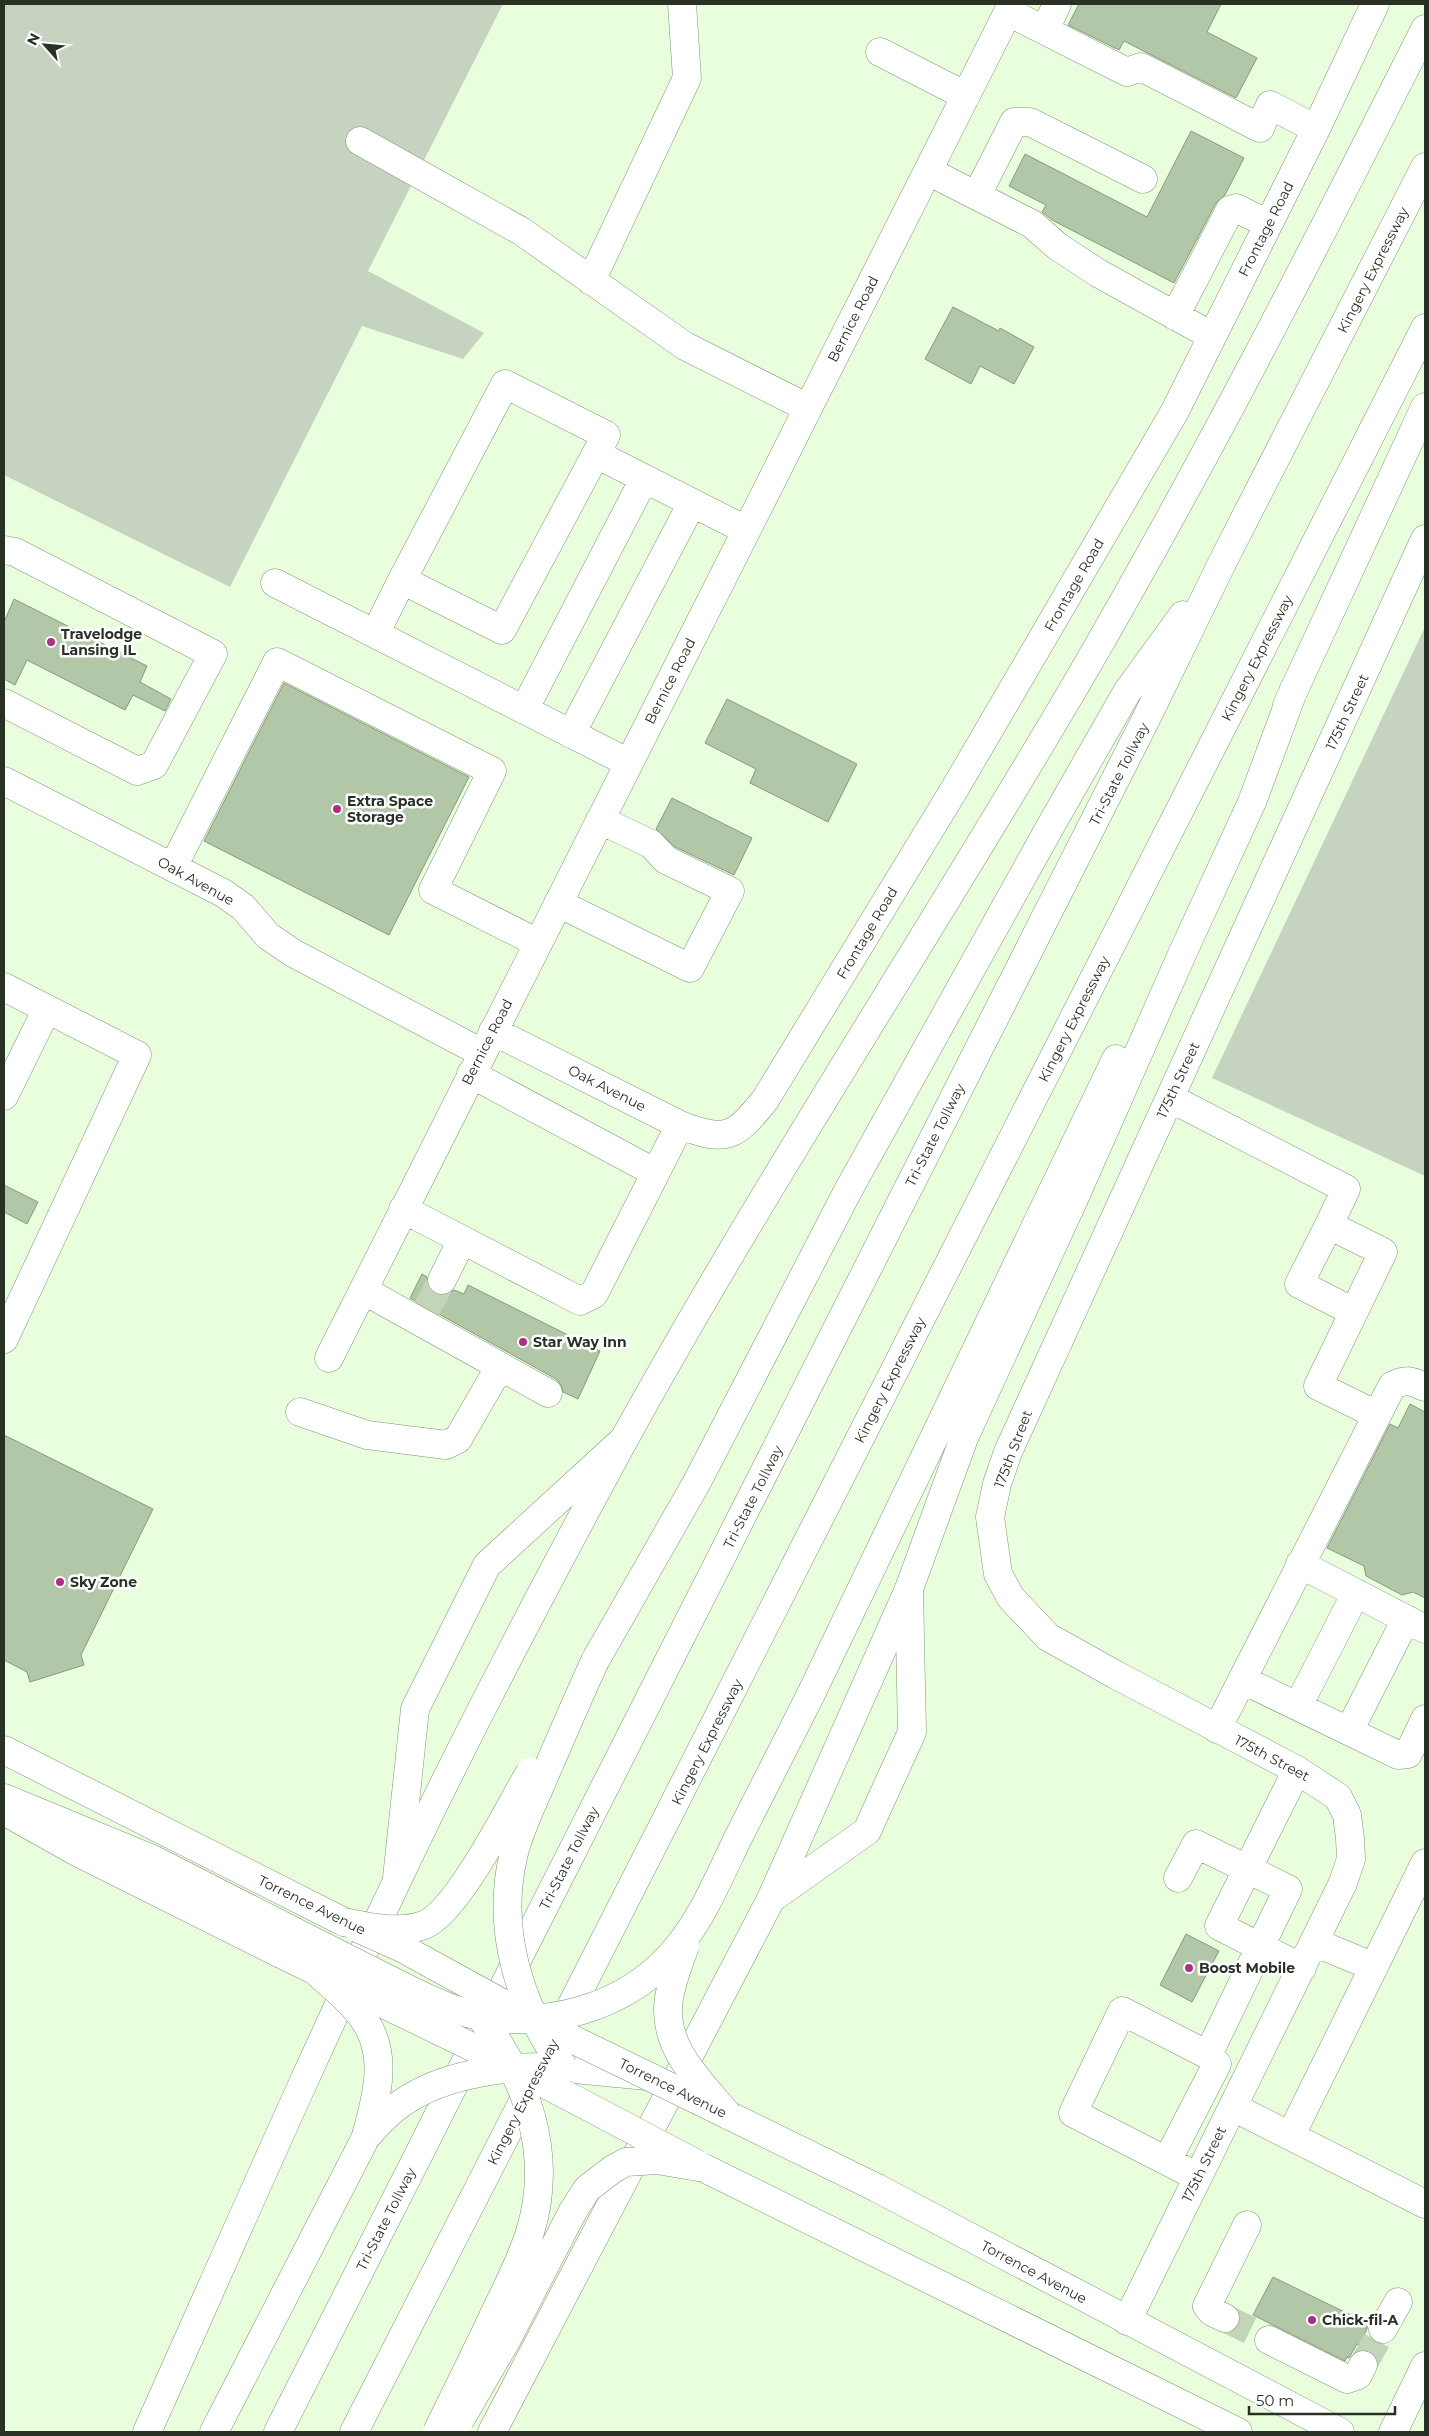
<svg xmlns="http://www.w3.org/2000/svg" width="1429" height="2436" font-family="Montserrat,sans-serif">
<rect width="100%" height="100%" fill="#e8fedd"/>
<path fill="#c7d3c1" d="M4 4H503L368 271 484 333 463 359 362 326 230 587 4 475Z
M1425 627V1176L1212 1078Z"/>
<path fill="#b2c7a7" stroke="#879b7d" d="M1079 4H1221L1207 32 1257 58 1236 98 1124 41 1119 50 1068 25Z
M1191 131 1244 158 1225 195 1216 203 1174 283 1052 220 1042 212 1046 205 1009 186 1025 154 1147 217Z
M953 307 999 331 1000 328 1034 347 1014 384 980 366 971 384 925 359Z
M14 599 147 666 140 682 171 699 165 711 133 695 125 710 27 660 15 685 4 679V622Z
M284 683 469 777 389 935 204 841Z
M727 699 857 764 828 822 750 783 756 769 705 743Z
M672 798 752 838 734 875 675 847 656 829Z
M4 1185 38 1202 27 1224 4 1212Z
M422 1274 427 1277 429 1288 435 1294 443 1296 454 1290 464 1294 468 1285 600 1351 578 1399 563 1392 561 1385 556 1379 410 1298Z
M1410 1404 1425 1412V1598L1413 1592 1402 1595 1366 1576 1364 1566 1327 1548 1390 1424 1398 1428Z
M4 1435 153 1509 81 1655 84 1665 30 1682 27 1672 4 1660Z
M1186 1934 1219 1951 1192 2002 1160 1985Z
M1273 2277 1369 2324 1360 2345 1357 2344 1349 2358 1347 2357 1345 2361 1253 2315Z"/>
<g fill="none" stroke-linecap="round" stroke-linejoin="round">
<path stroke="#c2d5b8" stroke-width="28" stroke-dasharray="28 14" stroke-linecap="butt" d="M426 1310 442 1280
M1225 2318 1269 2340
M1363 2365 1383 2329"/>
<g stroke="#819576" stroke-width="29">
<path id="minor" d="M1008 12 1127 72 1141 67 1260 128 1270 105 1316 129
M1045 30 1057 4
M880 52 966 96
M360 141 521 231 685 346 808 408
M928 171 1032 224 1057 246 1098 273 1212 336
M977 195 1014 122H1030L1143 179
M591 281 687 78 682 4
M1175 316 1230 210 1236 208 1268 224
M596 454 606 435 505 384 402 580 502 630 596 454 746 530
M4 550 15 552 213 654 154 765 137 771 4 703
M275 583 629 763
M375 634 402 580
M524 710 644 479
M571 734 692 503
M4 781 223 893 243 907 268 936 293 953 482 1053
M173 867 277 662 492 771 433 890 538 943
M558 903 690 968 730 891 666 860 651 844 600 820
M4 987 137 1055 4 1339
M493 1031 680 1125C727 1143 735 1137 765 1100L954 790 1175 411 1316 129 1375 4
M471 1074 656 1173
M4 1096 47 1009
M1170 1098 1346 1189 1329 1225 1383 1252 1318 1386 1377 1415
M403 1209 580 1301 594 1294 680 1125
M1329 1225 1299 1284 1354 1312
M442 1280 462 1240
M363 1290 548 1393
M329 1358 1012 4
M300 1412 367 1435 446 1445 458 1439 500 1366
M1300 1564 1425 1629
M1243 1680 1398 1755 1408 1754 1425 1719
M1298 1706 1356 1593
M1217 1729 1392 1386C1405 1378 1412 1381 1425 1387
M1349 1731 1406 1619
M1297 1770 1219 1926 1302 1968
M397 1878 415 1709 487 1565 620 1443
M1178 1878 1196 1844 1288 1889 1208 2055 1122 2011 1073 2113 1198 2177
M771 1899 867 1831 912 1732 909 1589
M1314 1942 1374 1967
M1233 2107 1425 2204
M1291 2135 1425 1863
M1167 2161 1217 2064 1208 2055
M1225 2318 1212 2312 1207 2306 1247 2225
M1127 2321 1343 1883 1351 1859 1350 1838 1347 1815 1338 1797 1297 1770 1116 1675 1048 1637 1011 1598 998 1574 990 1517 997 1484 1008 1452 1425 539
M1383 2329 1398 2302
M1269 2340 1347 2379 1358 2375 1363 2365
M1393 2432 1425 2366"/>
</g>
<g stroke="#819576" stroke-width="29">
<path id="major" d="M4 1750 344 1922
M4 1811 79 1853 281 1954
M728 2115 877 2188 1340 2432
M704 2168 1238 2432"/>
</g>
<g stroke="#819576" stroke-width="29">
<path id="highway" d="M1287 705 1425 407
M595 1661 697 1482 850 1187 1050 827 1127 692 1183 615
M810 1696 1116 1059
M4 1798 152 1859 293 1931
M559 2030 1425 328
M564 2068 647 2076
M147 2432C229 2249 309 2065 396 1883 466 1735 543 1589 621 1445 764 1185 928 937 1078 681 1202 468 1314 249 1425 29
M214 2432 366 2137
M278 2432 1146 719 1224 559 1425 167
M354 2432 533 2082
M492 2432 771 1899 909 1589 964 1438 1074 1199 1183 952 1252 802 1294 689"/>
</g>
<use href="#minor" stroke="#fff" stroke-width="28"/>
<use href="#major" stroke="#fff" stroke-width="28"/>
<use href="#highway" stroke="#fff" stroke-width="28"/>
<g stroke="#819576" stroke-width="29" stroke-linecap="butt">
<path id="major-bridge" d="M357 1928 402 1948 533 2020 728 2115
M281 1954 513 2067 697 2164"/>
</g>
<g stroke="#819576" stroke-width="29" stroke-linecap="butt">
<path id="highway-bridge" d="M344 1922C369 1927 399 1934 424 1925 457 1913 510 1806 530 1772
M293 1931C325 1947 356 1963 388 1979 410 1990 432 2002 456 2010 536 2034 629 2011 681 1943 706 1911 722 1870 740 1834 763 1788 787 1742 810 1696
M685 1946C679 1963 672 1980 669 1998 661 2047 700 2081 728 2115
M318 1973C336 1990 359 2007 370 2030 387 2063 375 2102 366 2136
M564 2068C520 2007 496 1932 513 1857 519 1830 532 1805 543 1779 560 1740 577 1700 595 1661
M366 2137C377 2125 388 2112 402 2103 444 2073 514 2064 564 2068
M460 2420 507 2339 573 2211 587 2189 613 2169 626 2162 657 2160 704 2168
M437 2432C455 2395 474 2357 492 2319 505 2291 521 2262 530 2232 554 2155 527 2077 479 2015"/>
</g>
<use href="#major-bridge" stroke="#fff" stroke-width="28"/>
<use href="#highway-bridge" stroke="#fff" stroke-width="28"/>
</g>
<g fill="#ac3082" stroke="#fff" stroke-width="2">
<circle cx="51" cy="642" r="5"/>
<circle cx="337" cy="809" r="5"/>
<circle cx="523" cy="1342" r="5"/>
<circle cx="60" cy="1582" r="5"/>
<circle cx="1189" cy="1968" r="5"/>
<circle cx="1312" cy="2320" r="5"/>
</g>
<g text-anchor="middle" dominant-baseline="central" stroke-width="5" stroke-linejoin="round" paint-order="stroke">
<g font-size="14" fill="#283124" stroke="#fff">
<text transform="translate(1266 229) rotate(-63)">Frontage Road</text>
<text transform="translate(1373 270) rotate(-63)">Kingery Expressway</text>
<text transform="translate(853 319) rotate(-63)">Bernice Road</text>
<text transform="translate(1074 585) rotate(-60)">Frontage Road</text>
<text transform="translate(1257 658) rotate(-63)">Kingery Expressway</text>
<text transform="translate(670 681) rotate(-63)">Bernice Road</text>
<text transform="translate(1347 712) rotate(-65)">175th Street</text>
<text transform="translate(1119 774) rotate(-63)">Tri-State Tollway</text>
<text transform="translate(196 881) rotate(29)">Oak Avenue</text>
<text transform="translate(867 933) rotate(-59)">Frontage Road</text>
<text transform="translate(1074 1019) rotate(-63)">Kingery Expressway</text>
<text transform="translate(487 1042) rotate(-63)">Bernice Road</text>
<text transform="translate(1178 1080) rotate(-65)">175th Street</text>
<text transform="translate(607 1088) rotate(27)">Oak Avenue</text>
<text transform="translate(935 1135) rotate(-63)">Tri-State Tollway</text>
<text transform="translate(890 1380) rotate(-63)">Kingery Expressway</text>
<text transform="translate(1013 1449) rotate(-69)">175th Street</text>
<text transform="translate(753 1497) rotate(-63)">Tri-State Tollway</text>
<text transform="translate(707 1742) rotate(-63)">Kingery Expressway</text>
<text transform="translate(1272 1758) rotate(28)">175th Street</text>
<text transform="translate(569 1858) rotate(-63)">Tri-State Tollway</text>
<text transform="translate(312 1905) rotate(26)">Torrence Avenue</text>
<text transform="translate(673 2088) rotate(26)">Torrence Avenue</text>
<text transform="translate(523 2102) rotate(-63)">Kingery Expressway</text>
<text transform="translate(1204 2164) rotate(-64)">175th Street</text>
<text transform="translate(386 2219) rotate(-63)">Tri-State Tollway</text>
<text transform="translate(1034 2272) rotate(28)">Torrence Avenue</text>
</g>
<g font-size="14" font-weight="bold" fill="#283124" stroke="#fff" text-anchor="start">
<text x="61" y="634">Travelodge<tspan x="61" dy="16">Lansing IL</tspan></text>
<text x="347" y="801">Extra Space<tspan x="347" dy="16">Storage</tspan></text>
<text x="533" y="1342">Star Way Inn</text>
<text x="70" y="1582">Sky Zone</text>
<text x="1199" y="1968">Boost Mobile</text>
<text x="1322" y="2320">Chick-fil-A</text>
</g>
</g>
<rect width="1429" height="2436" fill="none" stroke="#283124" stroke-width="10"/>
<g transform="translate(45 45) rotate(297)" stroke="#ffffff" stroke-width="4" paint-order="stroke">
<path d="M0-4L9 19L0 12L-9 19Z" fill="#283124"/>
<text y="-8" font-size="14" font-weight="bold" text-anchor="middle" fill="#283124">N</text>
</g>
<path d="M1249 2406v8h146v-8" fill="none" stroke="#283124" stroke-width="2.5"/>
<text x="1256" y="2406" font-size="15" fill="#283124" stroke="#ffffff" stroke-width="4" paint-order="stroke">50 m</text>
</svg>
